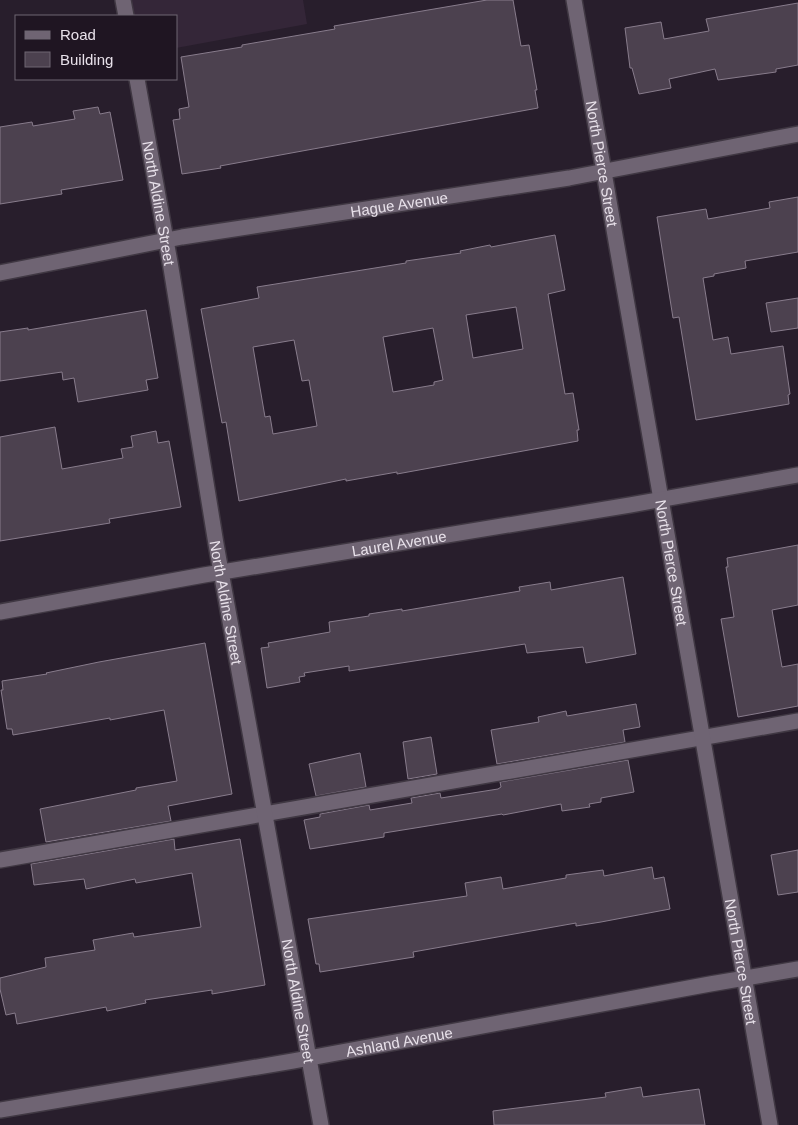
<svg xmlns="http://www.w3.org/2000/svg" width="798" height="1125" font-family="Helvetica,sans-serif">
<rect width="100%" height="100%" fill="#281e2c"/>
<path fill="#342638" d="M121 0H303L307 24 176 48V16H124Z"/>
<path fill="#4c414f" stroke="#887c8c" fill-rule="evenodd" d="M487 0H513L521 46 529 45 537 90H535L538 108 220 166 221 168 182 174 173 120 180 119 179 109 189 107 181 57 242 47V45L335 29 334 26Z
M798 3V65L776 69V72L718 80 715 69 669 79 671 88 639 94 632 68H630L625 28 661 22 664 39 709 31 706 19Z
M98 107 100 114 110 112 123 180 61 190 62 194 0 204V127L32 122 33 126 75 119 73 111Z
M798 197V252L745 261 746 268 714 274V276L703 278 713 340 728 337 731 354 783 346 790 394 788 395 789 404 696 420 679 317 673 318 657 217 706 209 708 219 770 208 769 202Z
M555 235 565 290 548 294 565 394 573 393 579 430H577L578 441 397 474V472L346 481V479L239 501 226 422 222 423 201 309 259 298 257 287 406 263V261L461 253 460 251 490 245 491 247ZM516 307 523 349 473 358 466 315ZM433 328 443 380 434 382V385L393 392 383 337ZM294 340 302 381 309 380 317 426 273 434 270 416 265 417 253 347Z
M798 298V328L771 332 766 303Z
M146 310 158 378 146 380 148 390 78 402 74 378 63 380 62 372 0 381V332L28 328V330Z
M55 427 62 469 123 458 121 449 133 447 131 436 156 431 158 443 169 441 181 507 109 519 110 523 0 541V437Z
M798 545V605L772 610 782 667 798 664V706L738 717 721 619 734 617 726 567H728L727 558Z
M623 577 636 654 586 663 583 647 527 653 525 644 349 671V666L304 673 305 676 299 677 300 682 267 688 261 648 269 647 268 643 330 632 329 622 369 616V614L402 609V611L520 591 519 587 550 582 551 590Z
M205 643 232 794 168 806 171 821 46 842 40 809 136 790V788L177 781 164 710 110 720V718L13 735 12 729H7L1 690H3L2 681 47 674 46 673 99 662Z
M636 704 640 727 623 730 625 742 497 764 491 730 539 722 538 717 566 711 567 716Z
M431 737 437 774 408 779 403 742Z
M360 753 366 787 316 796 309 764Z
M628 760 634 792 601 798V802L589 804 590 807 562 811 561 804 503 815 502 814 384 833V837L310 849 304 820 320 817V814L369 805 370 810 412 803 411 798 440 793 441 798 498 789 501 787 500 782Z
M174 839 175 850 240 839 265 985 212 994V990L145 1000 146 1003 107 1011 106 1007 17 1024 15 1013 6 1015 0 989V978L46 967 45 958 95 950 93 940 133 933 134 937 201 927 192 873 136 883 135 879 86 889 84 879 34 885 31 864Z
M798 850V892L778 895 771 855Z
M652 867 654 879 664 877 670 909 601 922 576 926V923L413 952 414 957 320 972 319 964H316L308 919 467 896 465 883 501 877 503 889 566 878V875L603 870 604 876Z
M641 1087 643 1097 699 1089 705 1125H494L493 1111 606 1097 605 1093Z"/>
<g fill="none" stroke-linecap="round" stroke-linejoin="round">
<g stroke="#403843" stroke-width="18">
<path id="lane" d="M0 860 798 721"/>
</g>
<g stroke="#403843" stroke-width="18">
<g id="street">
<path d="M123 0 126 16"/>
<path id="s1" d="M574 0 770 1125"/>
<path id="s2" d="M137 79 171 268 216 544 321 1125"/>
<path id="s3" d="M0 273 182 237 569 178 798 134"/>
<path id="s4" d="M0 612 204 575 630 505 798 475"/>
<path id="s5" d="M0 1110 293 1061 710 984 798 969"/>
</g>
</g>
<use href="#lane" stroke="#6f6473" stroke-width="15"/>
<use href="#street" stroke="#6f6473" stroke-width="15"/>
</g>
<g text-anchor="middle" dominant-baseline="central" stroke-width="4" stroke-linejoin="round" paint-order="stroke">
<g font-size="15" fill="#e8e1ea" stroke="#1f1522">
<text stroke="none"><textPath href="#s1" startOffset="166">North Pierce Street</textPath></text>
<text stroke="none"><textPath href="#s2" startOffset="126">North Aldine Street</textPath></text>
<text stroke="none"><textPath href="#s3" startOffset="405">Hague Avenue</textPath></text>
<text stroke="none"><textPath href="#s4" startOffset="405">Laurel Avenue</textPath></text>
<text stroke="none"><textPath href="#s1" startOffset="571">North Pierce Street</textPath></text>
<text stroke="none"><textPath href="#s2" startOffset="531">North Aldine Street</textPath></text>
<text stroke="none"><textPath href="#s1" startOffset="976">North Pierce Street</textPath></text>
<text stroke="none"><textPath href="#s2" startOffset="936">North Aldine Street</textPath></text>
<text stroke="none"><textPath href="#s5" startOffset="405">Ashland Avenue</textPath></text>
</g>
</g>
<rect x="15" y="15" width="162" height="65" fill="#1f1522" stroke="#6f6772"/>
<rect x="25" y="31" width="25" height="8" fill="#6f6473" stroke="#6f6772"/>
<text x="60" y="40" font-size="15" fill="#e8e1ea">Road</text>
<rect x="25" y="52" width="25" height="15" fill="#4c414f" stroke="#6f6772"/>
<text x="60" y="65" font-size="15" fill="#e8e1ea">Building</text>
</svg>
